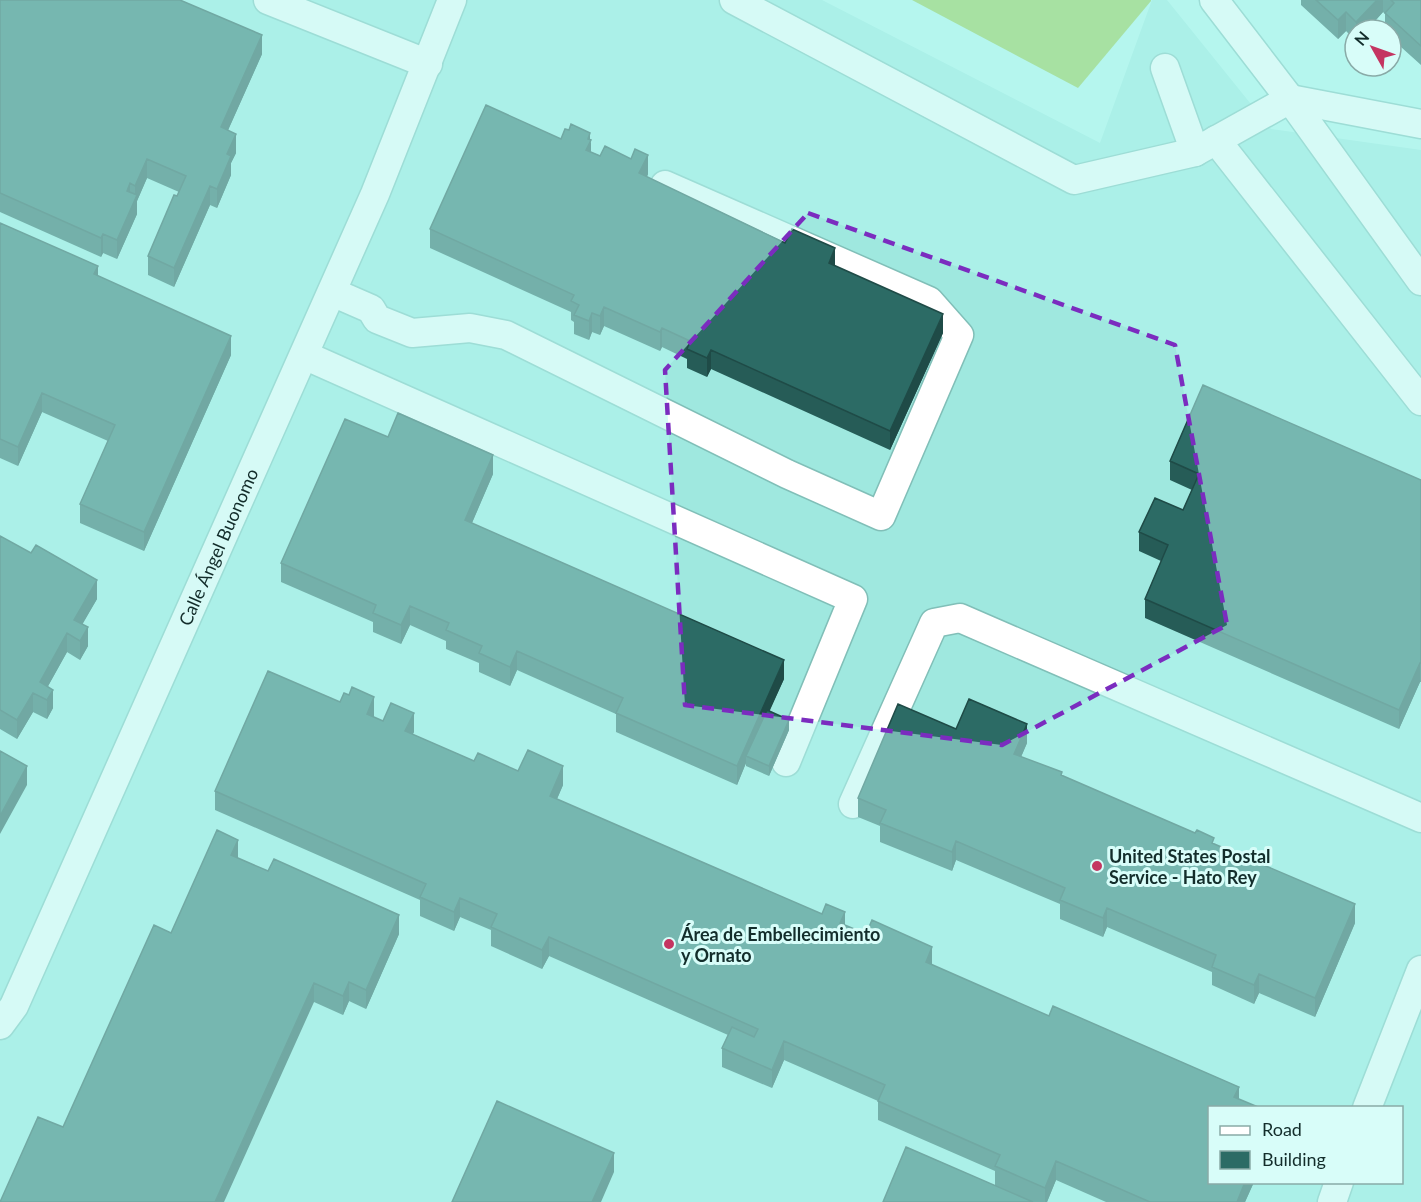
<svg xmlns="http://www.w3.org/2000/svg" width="1421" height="1202" font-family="Lato,sans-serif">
<rect width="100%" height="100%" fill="#b5f6ee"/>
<path fill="#9fe8df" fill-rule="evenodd" d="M0 0H822L1100 143 1152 0H1167L1271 129 1421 150V1202H0ZM1210 1108H1402V1182H1210Z"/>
<path fill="#98c746" d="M912 0H1151V1L1078 88Z"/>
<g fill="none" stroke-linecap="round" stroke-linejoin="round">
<g stroke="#81bfb8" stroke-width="31">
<g id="minor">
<path d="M268 0 428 64"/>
<path d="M734 0 1074 180 1195 152 1290 99 1421 124"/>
<path d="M1214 0 1290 99 1421 281"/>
<path d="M1165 68 1195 152"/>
<path d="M1216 140 1421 401"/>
<path d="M332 292 371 309 377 319 412 333 470 328 506 335 787 474 881 516 959 335 929 301 665 185"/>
<path d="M304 355 853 599 786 762"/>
<path d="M853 804 934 623 960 618 1421 818"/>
<path id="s1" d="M0 1025 14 1006 375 194 452 0"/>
<path d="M1367 1108 1421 970"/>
<path d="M1332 1202 1339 1182"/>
</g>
</g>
<use href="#minor" stroke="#fff" stroke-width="28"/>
</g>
<path fill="#265c57" d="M0 0 262 54 228 130 236 153 231 163V175L217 208 210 205 174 287 148 275V256L179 192 147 178 137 201V214L117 259 103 253 101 257 0 212Z
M1301 0H1421V65L1391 38V30H1385V14L1383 12 1367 30H1355V40L1346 31 1338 39 1301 5Z
M561 139 590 140 591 152 648 174 647 177 835 266 943 333 890 450 711 369 707 377 687 368V359L662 347 660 351 604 326 600 335 592 332 589 340 574 334V322L571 320V312L430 248V229Z
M0 223 98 276 231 355 144 551 80 523V504L108 441 42 412 18 466 0 458Z
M388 437 493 474 472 523 784 679 769 711 789 730 769 776 746 766V763L737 785 616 732V714L517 670 510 686 479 672V663L446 649V641L410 625 401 644 373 632V622L281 582V563Z
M1170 461 1421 480V682H1420L1399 729 1145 618V599L1161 561 1139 551V532L1183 510 1192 490 1170 480Z
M0 536 97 599 82 624 88 646 80 660 67 652 48 686 53 708 47 719 33 712 17 739 0 729Z
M374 716V717L383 721 414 732 412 734 474 761 518 771 563 785 557 799 932 965 1209 1182H1254L1245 1202H1106L1056 1180 1047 1202H883L995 1185V1171L878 1120V1101L784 1060 772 1088 722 1067V1048L728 1035 549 956 542 969 491 946V930L460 917 454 931 420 916V900L215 810V791Z
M956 729 1027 743 1021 757 1214 844 1355 923 1315 1017 1259 993 1254 1004 1212 985V972L1107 927 1103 937 1060 919V904L956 860 952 871 880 842V826L858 817V798Z
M238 858 399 934 366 1009 349 1001 343 1015 314 1002 63 1127 171 933Z"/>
<path fill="#1f4b47" d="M1377 0H1383V12L1367 30H1356V22Z
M1346 12V31L1338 39V20Z
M262 35V54L221 146V127Z
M590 133V143L591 140V159L586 150 588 139Z
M236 134V153L231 163V175L217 208V189L227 154Z
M648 155V174L639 192V173Z
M147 159V178L137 201V214L117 259V240L135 199V186Z
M130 183V202L127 191Z
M210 186V205L174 287V268Z
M103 234V253L101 257V238Z
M835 248V267L829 263Z
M98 266V285L94 274Z
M604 307V326L600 335V316Z
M592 313V332L589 340V321Z
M943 314V333L890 450V431Z
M662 328V347L660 351V332Z
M231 336V355L144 551V532Z
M711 350V369L707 377V358Z
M42 393V412L18 466V447Z
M493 455V474L465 539V520Z
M97 580V599L74 639V620Z
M410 606V625L401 644V625Z
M88 627V646L80 660V641Z
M67 633V652L42 697 40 682Z
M517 651V670L510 686V667Z
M784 660V679L749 757 746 756V763L737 785V766Z
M1420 663V682L1399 729V710Z
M53 690V708L47 719V700Z
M33 693V712L17 739V720Z
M374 697V716L367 733V714Z
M414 713V732L405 750V731Z
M789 720V730L769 776V766Z
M1027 724V743L1014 773V754Z
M27 766V785L0 834V816Z
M563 766V785L550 815V796Z
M238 840V859L231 855Z
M956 841V860L952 871V852Z
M460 898V917L454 931V912Z
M1355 904V923L1315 1017V998Z
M1107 908V927L1103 937V918Z
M845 912V931L840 923Z
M399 915V934L366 1009V990Z
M549 937V956L542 969V950Z
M932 947V966L926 962Z
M1259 974V993L1254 1004V985Z
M349 982V1001L343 1015V996Z
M314 983V1002L224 1202H215Z
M784 1041V1060L772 1088V1070Z
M1239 1087V1106L1234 1097Z
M614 1153V1172L601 1202H592Z
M1056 1161V1180L1047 1202H1045V1188Z
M1245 1182H1254L1245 1202H1237Z"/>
<path fill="#2c6b65" stroke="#1f4b47" stroke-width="1.5" d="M0 0H180L262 35 221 127 236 134 227 154 231 156 217 189 210 186 174 268 148 256 174 195 177 196 186 176 147 159 135 186 130 183 127 191 137 195 117 240 103 234 101 238 0 193Z
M1316 0H1377L1356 22 1346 12 1338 20Z
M1391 0H1421V46L1385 13 1394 3Z
M486 105 561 139 565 129 569 130 571 124 590 133 588 139 591 140 586 150 600 156 605 146 631 159 635 149 648 155 639 173 785 243 792 229 835 248 829 263 943 314 890 431 711 350 707 358 687 349 690 341 662 328 660 332 604 307 600 316 592 313 589 321 574 315 579 305 571 301 574 295 430 229Z
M0 223 98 266 94 274 231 336 144 532 80 504 115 425 42 393 18 447 0 439Z
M1203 385 1421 480V663H1420L1399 710 1145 599 1168 545 1139 532 1155 498 1183 510 1199 474 1170 461Z
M398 413 493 455 465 520 784 660 737 766 616 713 623 698 517 651 510 667 479 653 482 646 446 630 449 623 410 606 401 625 373 613 376 605 281 563 345 419 388 437Z
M0 536 31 553 36 545 97 580 74 620 88 627 80 641 67 633 40 682 53 690 47 700 33 693 17 720 0 710Z
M268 671 340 702 344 693 349 695 352 687 374 697 367 714 383 721 391 703 414 713 405 731 474 761 478 753 518 771 528 750 563 766 550 796 822 914 826 904 845 912 840 923 866 934 872 920 932 947 926 962 1049 1016 1053 1006 1239 1087 1234 1097 1258 1107H1209V1182H1245L1237 1202H1150L1056 1161 1045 1188 995 1166 1000 1155 878 1101 885 1085 784 1041 772 1070 722 1048 732 1027 754 1037 758 1029 549 937 542 950 491 927 497 914 460 898 454 912 420 897 426 884 215 791Z
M969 699 1027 724 1014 754 1062 772 1061 775 1195 833 1197 830 1214 838 1212 843 1355 904 1315 998 1259 974 1254 985 1212 967 1216 955 1107 908 1103 918 1060 900 1065 888 956 841 952 852 880 823 886 810 858 798 898 704 956 729Z
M767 710 789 720 769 766 746 756Z
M0 751 27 766 0 816Z
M217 830 238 840 231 855 268 871 274 859 399 915 366 990 349 982 343 996 314 983 215 1202H0L38 1117 63 1127 154 925 171 933Z
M497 1101 614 1153 592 1202H452Z
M906 1147 1033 1202H883Z"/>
<path d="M0 0H1421V1202H0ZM808 213 1175 345 1227 625 1002 745 685 705 665 370Z" fill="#b5f6ee" fill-opacity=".55" fill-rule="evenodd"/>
<path fill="none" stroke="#7b2cbf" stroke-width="4.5" stroke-dasharray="12 8" stroke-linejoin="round" d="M808 213 1175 345 1227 625 1002 745 685 705 665 370Z"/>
<g fill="#c43561" stroke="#d8fdf9" stroke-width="2">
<circle cx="1097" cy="866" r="6"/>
<circle cx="669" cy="944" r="6"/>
</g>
<g text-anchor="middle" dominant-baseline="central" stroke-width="6" stroke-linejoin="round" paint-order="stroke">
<g font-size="18" fill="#132d2b" stroke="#d8fdf9">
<text stroke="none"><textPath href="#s1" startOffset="526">Calle Ángel Buonomo</textPath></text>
</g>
<g font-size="18" font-weight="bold" fill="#132d2b" stroke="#d8fdf9" text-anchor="start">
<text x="1109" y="856">United States Postal<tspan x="1109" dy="21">Service - Hato Rey</tspan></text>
<text x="681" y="934">Área de Embellecimiento<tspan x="681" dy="21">y Ornato</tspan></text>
</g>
</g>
<rect x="1208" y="1106" width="195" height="78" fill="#d8fdf9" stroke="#89aaa7" stroke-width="1.5"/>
<rect x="1220" y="1126" width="30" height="9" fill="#ffffff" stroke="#89aaa7" stroke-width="1.5"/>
<text x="1262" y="1136" font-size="18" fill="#132d2b">Road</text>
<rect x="1220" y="1151" width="30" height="18" fill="#2c6b65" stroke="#89aaa7" stroke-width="1.5"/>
<text x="1262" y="1166" font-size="18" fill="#132d2b">Building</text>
<g transform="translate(1373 48) rotate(310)"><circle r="28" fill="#d8fdf9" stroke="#89aaa7" stroke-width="1.5"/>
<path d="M0-4.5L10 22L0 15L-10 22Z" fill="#c43561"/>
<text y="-9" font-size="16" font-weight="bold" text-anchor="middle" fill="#132d2b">N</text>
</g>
</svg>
